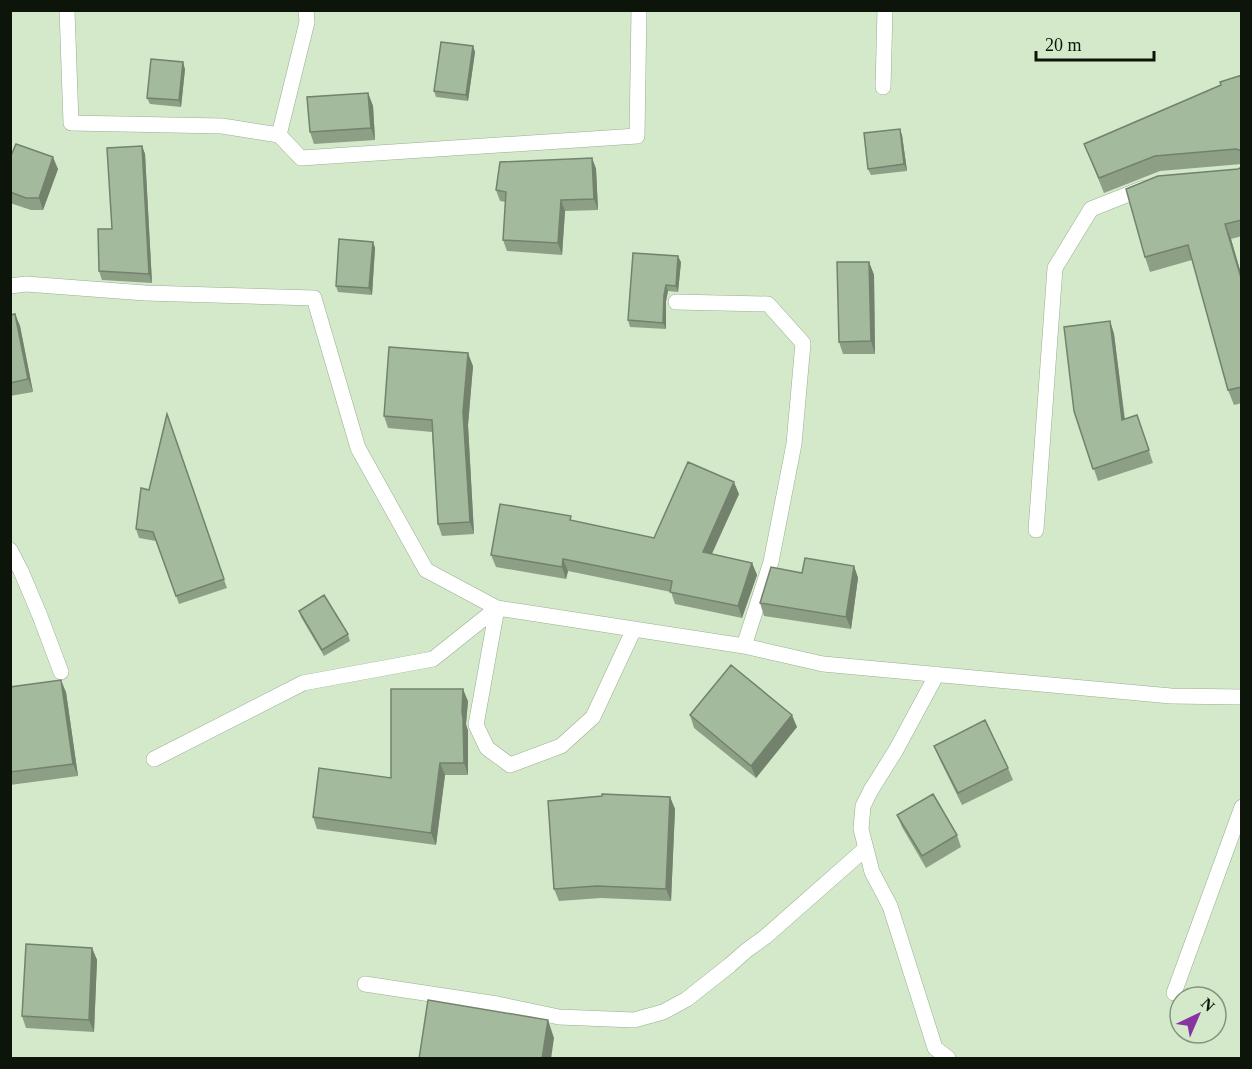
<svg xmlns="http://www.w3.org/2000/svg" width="1252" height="1069" font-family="'Times New Roman',serif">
<rect width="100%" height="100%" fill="#d3e9ca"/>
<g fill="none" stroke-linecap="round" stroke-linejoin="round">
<g stroke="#99ae90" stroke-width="16">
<path id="lane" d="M67 10 71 123 222 126 279 135 301 158 637 136 639 10
M883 87 885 10
M279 135 307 22 306 10
M10 286 26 284 145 293 314 298 358 448 426 570 497 608 744 646 823 664 1171 696 1242 697
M676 302 768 304 803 343 794 444 771 562 744 646
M1036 530 1055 268 1091 209 1144 188
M10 550 21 571 40 616 61 672
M497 608 476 725 487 748 510 765 561 746 593 717 634 629
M937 674 896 750 871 790 863 806 861 829 872 872 890 906 935 1048 948 1058
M154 759 303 683 433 659 497 608
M365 984 497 1004 559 1017 634 1020 663 1012 687 999 730 965 747 950 765 937 865 849
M1174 993 1242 807"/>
</g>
<use href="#lane" stroke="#fff" stroke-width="15"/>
</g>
<path fill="#8da086" d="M473 46 475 52 468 101 436 97 434 91Z
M185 69 181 107 150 104 147 98Z
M1242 75V164L1160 171 1104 193 1084 144 1221 85Z
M368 93 373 106 375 140 314 144 310 132Z
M902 135 907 171 871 175 868 169Z
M142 146 145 154 152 283 102 280 99 271 112 229Z
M10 158 58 169 43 210H31L10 203Z
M592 158 596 169 598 210 565 211 562 255 507 251 503 240 506 202 500 201 496 190Z
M1242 167V236L1231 239 1242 277V403L1234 405 1228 390 1192 260 1150 272 1145 257 1238 169Z
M373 242 375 248 372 295 338 292 336 286Z
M681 262 678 292 668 291 666 301V329L630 327 628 320Z
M869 262 874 275 875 354H843L839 342Z
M15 314 20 326 33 392 10 396V315Z
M1110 321 1114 334 1125 419 1137 415 1153 463 1098 481 1074 411Z
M473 366 468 425 474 534 442 536 438 524 432 432 388 428 384 416Z
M167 414 227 588 179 604 156 541 139 538 136 529 149 490Z
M739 494 712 554 752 563 757 575 742 618 675 604 671 592 568 571 566 579 496 567 491 555 572 521 654 538Z
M854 566 858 578 851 629 764 616 760 603 802 573Z
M299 611 348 634 350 641 324 656 301 617Z
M10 687 66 692 78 776 10 785Z
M468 701 466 724 468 731V775H445L436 845 317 829 313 817 391 778Z
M690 715 797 727 756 778 694 728Z
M934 746 1008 768 1013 780 962 805 939 758Z
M670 797 675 809 671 901 601 898 559 901 554 889Z
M897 815 957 835 961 847 926 868 902 827Z
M92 948 97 960 94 1032 26 1028 22 1016Z"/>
<path fill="#73826d" d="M473 46 475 52 468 101 466 95Z
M183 62 185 69 181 107 179 100Z
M368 93 373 106 375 140 371 128Z
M900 129 902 135 907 171 904 164Z
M142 146 145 154 152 283 149 274Z
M53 157 58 169 43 210 39 198Z
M592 158 596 169 598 210 594 199Z
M561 200 565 211 562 255 558 243Z
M1225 224 1231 239 1242 277V281Z
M373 242 375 248 372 295 369 288Z
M678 256 681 262 678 292 676 286Z
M869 262 874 275 875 354 871 341Z
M666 285 668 291 666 301V329L663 323 664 295Z
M15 314 20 326 33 392 28 379Z
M1110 321 1114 334 1126 432 1122 420Z
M468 353 473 366 468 425 474 534 470 522 463 412Z
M734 482 739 494 707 564 703 552Z
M563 559 568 571 566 579 562 567Z
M752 563 757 575 742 618 738 606Z
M854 566 858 578 851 629 846 617Z
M61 680 66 692 78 776 73 764Z
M463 689 468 701 466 724 468 731V775L464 763 462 712Z
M792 715 797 727 756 778 751 766Z
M440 763 445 775 436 845 431 833Z
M670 797 675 809 671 901 666 889Z
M92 948 97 960 94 1032 89 1020Z
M548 1020 554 1038 551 1059H542Z"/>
<path fill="#a4ba9c" stroke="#73826d" stroke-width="1.5" d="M441 42 473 46 466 95 434 91Z
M151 59 183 62 179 100 147 98Z
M1242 75V151L1236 149 1155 156 1099 178 1084 144 1221 85 1220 82Z
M368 93 371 128 310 132 307 97Z
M900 129 904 164 868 169 864 133Z
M16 144 53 157 39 198H26L10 192V158Z
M142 146 149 274 99 271 98 229H112L107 148Z
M592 158 594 199 561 200 558 243 503 240 506 192 496 190 500 162Z
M1242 167V220L1225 224 1242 281V387L1228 390 1188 245 1145 257 1126 189 1158 176 1238 169Z
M339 239 373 242 369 288 336 286Z
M633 253 678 256 676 286 666 285 664 295 663 323 628 320Z
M837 262H869L871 341 839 342Z
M15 314 28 379 10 383V315Z
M1110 321 1122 420 1137 415 1149 450 1093 469 1074 411 1064 327Z
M389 347 468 353 463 412 470 522 438 524 432 420 384 416Z
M167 414 224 579 176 596 153 532 136 529 141 488 149 490Z
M688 462 734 482 703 552 752 563 738 606 670 592 672 581 563 559 562 567 491 555 500 504 571 516 570 520 654 538Z
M805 558 854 566 846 617 760 603 771 567 802 573Z
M324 595 348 634 322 650 299 611Z
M731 665 792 715 751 766 690 715Z
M61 680 73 764 10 772V687Z
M391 689H463L462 712 463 718 464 763H440L431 833 313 817 319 768 391 778Z
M985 720 1008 768 958 793 934 746Z
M602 794 670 797 666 889 597 886 554 889 548 801 602 796Z
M933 794 957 835 922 856 897 815Z
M26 944 92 948 89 1020 22 1016Z
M428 1000 548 1020 542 1059H419Z"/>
<rect width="1252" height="1069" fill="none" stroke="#0d150a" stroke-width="24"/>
<g transform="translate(1198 1015) rotate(44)"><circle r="28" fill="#d3e9ca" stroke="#84947d" stroke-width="1.5"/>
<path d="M0-4.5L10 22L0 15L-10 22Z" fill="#8734a3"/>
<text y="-9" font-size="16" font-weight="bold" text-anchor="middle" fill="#0d150a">N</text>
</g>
<path d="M1036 51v9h118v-9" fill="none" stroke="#0d150a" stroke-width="3"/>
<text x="1045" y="51" font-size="18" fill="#0d150a" stroke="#d3e9ca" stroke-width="4.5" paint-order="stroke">20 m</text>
</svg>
